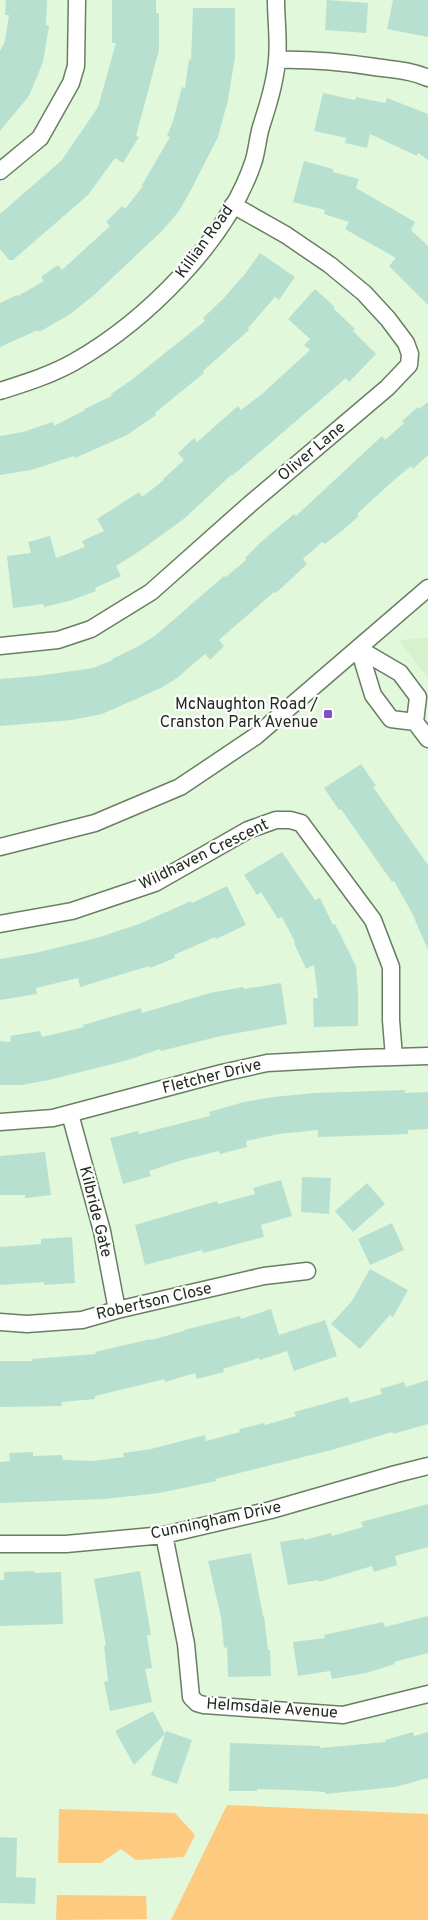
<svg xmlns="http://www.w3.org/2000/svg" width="428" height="1920" font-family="Overpass,sans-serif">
<rect width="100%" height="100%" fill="#e1f8db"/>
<path fill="#d5f2cd" d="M428 637V678L399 641Z"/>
<path fill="#feca80" d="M227 1805 428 1814V1920H171Z
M59 1809 175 1813 195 1835 184 1857 136 1860 121 1849 101 1863H58Z
M57 1895 146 1896 147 1919 56 1920Z"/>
<path fill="#b8e0d1" d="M6 0H47L46 25 49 26 43 62 29 96 0 131V51L5 41 9 15H5Z
M112 0H156V13H159V50L136 136 139 137 123 163 115 158 88 195 13 260H9L0 249V214L62 160 98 107 116 43H112Z
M327 0 368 3 366 33 325 30Z
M393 0H428V37L387 29Z
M193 8H235V57L228 100 218 137 191 190 179 211 162 231 93 296 69 315 39 332 38 330 0 347V303L17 295 18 296 44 281 41 277 58 265 62 270 110 226 106 222 122 206 125 209 143 186 142 185 170 137 167 136 173 121 182 87 185 88 189 59 191 60Z
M323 93 355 100 356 97 385 103 387 98 428 114V160L418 153 417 156 370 134 367 148 345 143 346 138 314 131Z
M304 161 333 169V172L359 179 356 188 415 222 411 230 428 246V305L389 266 396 258 345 229 349 222 324 214 325 210 293 202Z
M260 253 295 277 279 300 275 297 248 328 249 330 203 371 204 373 155 413 156 415 127 435 75 458 74 456 31 470 0 475V436L23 432 53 422 54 426 85 410 84 409 112 396 111 394 130 381 205 321 203 318 223 299 245 274Z
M315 289 335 307 333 308 355 329 353 331 376 354 349 382 346 378 252 459 232 476 231 475 185 518 141 550 116 566 121 576 95 588 96 591 69 601 44 607 43 604 13 608 7 556 31 553 28 542 50 536 56 558 85 547 82 541 104 531 97 519 139 492 142 497 164 480 163 479 184 460 178 453 194 438 197 442 238 406 241 410 262 394 310 350 304 345 310 339 288 319Z
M428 402V455L413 469 411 466 394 480 357 514 359 516 343 530 325 544 322 542 303 559 307 564 276 593 274 592 219 640 224 646 210 660 205 654 177 678 161 688 102 714 72 720 0 726V679L37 676 93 668 113 660 112 659 139 646 156 635 224 576 226 577 246 560 245 558 261 542 294 514 296 516 382 436 385 440 404 423 402 421 418 407 419 409Z
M361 764 376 786 373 787 428 865V950L412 913 394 881 392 882 341 809 339 810 324 788Z
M282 852 315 900 320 898 333 925 335 924 356 966 358 992V1026L314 1027 313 998H318L314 965 306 969 294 943 295 942 282 917 278 919 261 892 257 895 244 875Z
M227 886 246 925 216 939 215 937 174 955 175 958 150 968 149 966 80 987 78 978 36 988 37 994 0 1000V959L35 953 97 938 139 924 191 901 192 903Z
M281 983 287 1024 221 1036 161 1051 160 1049 128 1060 49 1080 21 1085H0V1041L11 1042 10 1036 40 1031 42 1037 84 1027 83 1025 141 1008 142 1013 210 993 243 987 244 989Z
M405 1090V1093L428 1092V1129L408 1130V1134L381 1135 318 1137V1130L279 1134 246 1141 247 1147 220 1154 219 1151 182 1160 149 1171 151 1176 123 1184 110 1138 138 1131 139 1134 210 1116 209 1112 244 1102 273 1097 314 1093Z
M45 1152 51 1195 25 1198V1195H0V1156Z
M302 1177 331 1178 329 1214 301 1212Z
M281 1180 292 1216 261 1225 264 1237 203 1253 202 1250 145 1265 135 1225 217 1201 218 1204 255 1194 253 1188Z
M367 1183 385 1204 353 1232 335 1211Z
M392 1223 404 1250 370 1265 358 1239Z
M72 1237 75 1283 44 1285V1282L0 1285V1247L41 1244V1239Z
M370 1269 408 1290 393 1317 390 1315 360 1349 331 1324 352 1301Z
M271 1309 279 1335 325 1320 337 1356 294 1371 287 1351 260 1360 259 1358 223 1369 224 1372 197 1379 195 1373 165 1382V1379L95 1396V1399L61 1402 62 1406 0 1407V1361H32V1359L96 1354 95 1352 151 1339V1340L184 1331V1330L240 1316 241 1319Z
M428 1380V1424L393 1434 392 1432 335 1449 215 1479 216 1481 160 1493 104 1499 0 1503V1462L10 1461 9 1453 33 1452V1456L62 1455 63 1460 93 1461 124 1457 123 1453 151 1449 205 1435 206 1441 240 1432 239 1429 264 1423 265 1425 296 1416 294 1412 320 1405 348 1397 350 1403 382 1394 380 1389 404 1382 406 1387Z
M428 1504V1547L395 1556 397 1565 374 1572 372 1566 319 1582 318 1580 288 1585 280 1542 304 1538V1540L331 1533 332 1536 363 1527 361 1522Z
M251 1553 263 1616 264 1615 268 1650H270L271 1676 228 1677 227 1647 224 1648 221 1617 208 1561Z
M34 1571V1573L61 1572 63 1624 0 1626V1580H4V1572Z
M140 1571 151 1635H147L152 1668 145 1669 152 1702 110 1711 104 1682 108 1681 104 1646H106L94 1579Z
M428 1616V1653L394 1662 395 1664 366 1673 332 1679 330 1671 298 1676 293 1642 325 1638 324 1635 383 1622 385 1627Z
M153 1711 165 1734 134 1765 115 1731Z
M166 1731 192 1740 177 1784 151 1775Z
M413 1732 414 1736 428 1732V1778L395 1787 325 1794V1792L292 1790 257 1789V1791H229L230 1743 320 1746V1748L386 1742 385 1740Z
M0 1837 17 1838 16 1877 36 1878 35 1904 0 1903Z"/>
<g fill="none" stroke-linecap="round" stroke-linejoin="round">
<g stroke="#6a7e64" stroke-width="19">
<path id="minor" d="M277 60C310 59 342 62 375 67 394 70 410 70 428 78
M0 171 40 138 71 83 76 66 77 0
M0 391C25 383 51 375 74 362 146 321 228 240 254 160 257 149 258 137 261 127 268 105 275 83 277 60 279 41 276 20 276 0
M0 646 58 640 91 629 151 592 250 504 387 388 409 365 410 354 406 343 388 319 364 293 330 265 286 235 233 205
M359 649 400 673 418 697 415 722 428 739
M359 649 373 695 391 719 415 722
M0 847 95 823 180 787 256 736 428 588
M0 924 72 911 155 883 248 830 276 820H290L301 823 373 920 391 967V1020L394 1057
M70 1114 102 1231 117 1310
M0 1122 53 1118 222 1073 267 1063 361 1058 428 1056
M0 1322 27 1324 82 1320 117 1310 264 1276 307 1271
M164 1535 186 1644 191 1697 197 1703 204 1705 343 1715 428 1694
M0 1544H66L164 1535 271 1510 396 1474 428 1466"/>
</g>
<use href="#minor" stroke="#fff" stroke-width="16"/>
</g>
<rect fill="#8151ca" stroke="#fdfdfd" stroke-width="2" x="323" y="709" width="10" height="10" rx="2.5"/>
<g text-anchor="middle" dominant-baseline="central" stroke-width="4.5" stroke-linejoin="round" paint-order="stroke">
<g font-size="16" fill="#222b20" stroke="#fdfdfd">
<text transform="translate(205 242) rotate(-54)">Killian Road</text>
<text transform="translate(312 452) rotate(-40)">Oliver Lane</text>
<text transform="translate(204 855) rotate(-26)">Wildhaven Crescent</text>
<text transform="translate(212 1077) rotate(-14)">Fletcher Drive</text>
<text transform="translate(95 1212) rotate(76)">Kilbride Gate</text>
<text transform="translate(154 1302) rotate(-13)">Robertson Close</text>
<text transform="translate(216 1521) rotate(-12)">Cunningham Drive</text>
<text transform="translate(272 1709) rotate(4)">Helmsdale Avenue</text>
</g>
<g font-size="16" fill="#222b20" stroke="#fdfdfd" text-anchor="end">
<text x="318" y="705">McNaughton Road /<tspan x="318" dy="18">Cranston Park Avenue</tspan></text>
</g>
</g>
</svg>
